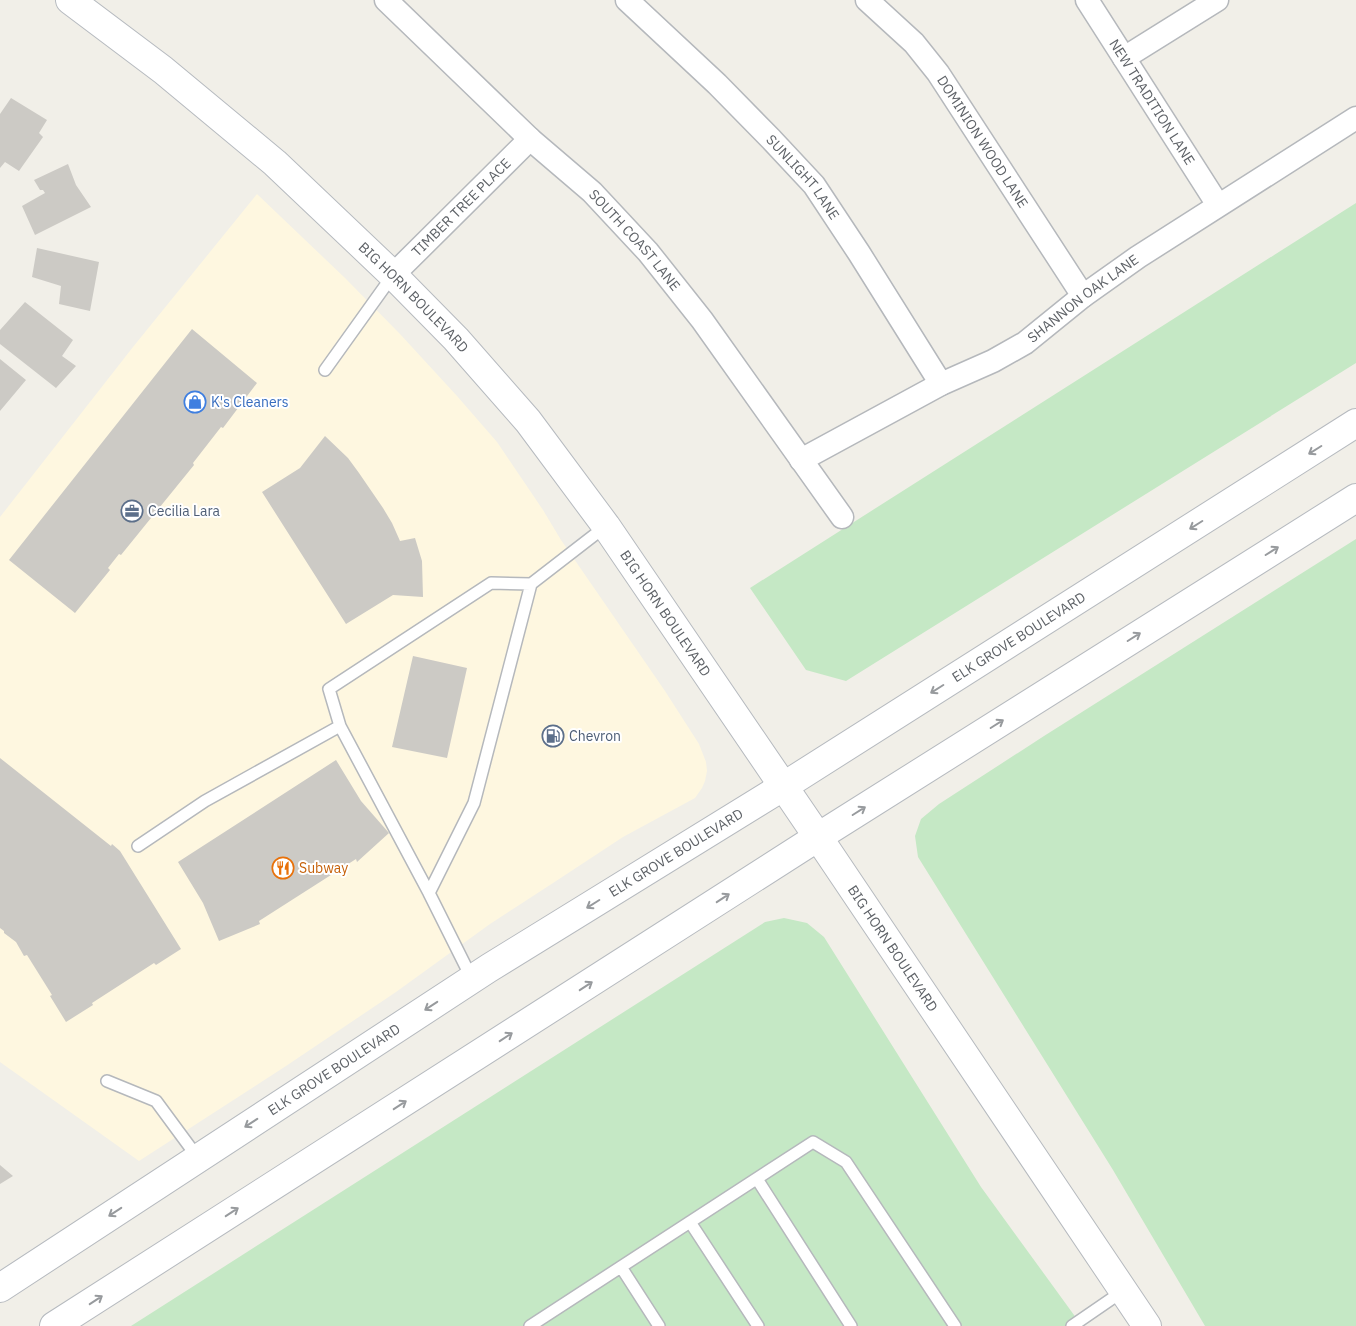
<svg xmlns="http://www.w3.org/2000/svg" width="1356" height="1326" font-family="'IBM Plex Sans',sans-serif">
<rect width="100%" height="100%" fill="#f1efe8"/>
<path fill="#fef7e0" d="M257 194 345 278 400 334 457 396 497 442 543 510 561 540 665 691 699 744 706 762 707 771 705 781 702 788 695 798 623 837 550 885 490 924 396 992 286 1066 139 1161 0 1062V517L133 347Z"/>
<path fill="#c5e8c5" d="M1356 203V363L846 681 806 670 750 588Z
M1356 539V1326H1205L1113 1170 918 857 915 836 921 819 939 804 1044 736Z
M784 918 807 923 824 937 981 1187 1082 1326H131L765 922Z"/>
<path fill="#cccac5" d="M11 98 47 120 39 133 43 137 19 171 5 162 0 168V114Z
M68 164 76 185 91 207 35 235 22 206 45 193 43 190H40L34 180Z
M37 248 99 262 90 311 59 304 61 286 32 277Z
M25 302 73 340 62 356 76 366 56 388 0 344V330Z
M192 329 257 383 223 428 221 427 193 463 194 465 121 555 119 554 108 568 110 570 75 613 9 560Z
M0 359 26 380 0 411Z
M325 436 348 458 359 473 383 508 392 523 400 541 415 538 422 561 423 597 393 595 346 624 262 492 300 468Z
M413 656 467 668 447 758 392 747Z
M0 758 111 846 112 844 120 851 181 949 156 965 154 963 92 1003 93 1005 66 1022 50 996 52 995 27 955 24 956 16 942 4 933V931L0 928Z
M336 760 361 801 389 833 357 862 356 859 259 921 260 924 219 941 203 903 178 862Z
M0 1165 13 1176 0 1184Z"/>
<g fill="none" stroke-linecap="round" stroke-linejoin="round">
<g stroke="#b5b8bc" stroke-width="14">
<path id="lane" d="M325 370 393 275
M138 846 205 801 340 726
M429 893 340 726 329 689 491 583 531 584
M472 979 429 893 474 803 531 584 606 526
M107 1081 156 1101 198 1158
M757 1179 851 1326
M690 1222 758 1326
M621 1267 659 1326
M530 1326 813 1142 846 1162 955 1326
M1072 1326 1123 1291"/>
</g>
<g stroke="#b5b8bc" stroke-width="25">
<g id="street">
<path id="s1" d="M386 0 530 139 592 192 648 252 702 320 842 517"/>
<path id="s2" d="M627 0 717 84 771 139 814 185 859 253 941 384"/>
<path id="s3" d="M867 0 914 43 938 73 1083 296"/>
<path id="s4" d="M1087 0 1218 205"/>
<path d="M1124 58 1217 0"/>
<path id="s5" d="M393 275 530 139"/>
<path id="s6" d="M801 460 941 384 993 361 1025 343 1083 296 1138 257 1356 118"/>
</g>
</g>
<g stroke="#b6babf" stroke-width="30">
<g id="secondary">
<path id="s7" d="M70 0 163 70 275 163 393 275 456 339 528 421 606 526 818 837 1147 1326"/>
<path id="s8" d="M0 1288 489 968 784 786 1356 423"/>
<path d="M54 1326 818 837 1356 498"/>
</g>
</g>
<use href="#lane" stroke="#fff" stroke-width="11"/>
<use href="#street" stroke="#fff" stroke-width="22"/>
<use href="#secondary" stroke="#fff" stroke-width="28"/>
</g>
<defs><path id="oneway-shaft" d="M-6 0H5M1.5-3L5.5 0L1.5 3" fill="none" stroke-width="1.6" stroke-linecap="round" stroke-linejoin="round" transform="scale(1.25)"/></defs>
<g stroke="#979a9d">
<use href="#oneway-shaft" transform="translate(1315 450) rotate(148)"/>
<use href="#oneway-shaft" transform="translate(1196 525) rotate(148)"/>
<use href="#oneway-shaft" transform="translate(1272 551) rotate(-32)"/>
<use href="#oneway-shaft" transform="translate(1134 637) rotate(-32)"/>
<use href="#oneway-shaft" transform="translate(937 689) rotate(148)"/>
<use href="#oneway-shaft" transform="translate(997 724) rotate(-32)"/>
<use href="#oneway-shaft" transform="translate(859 811) rotate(-32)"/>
<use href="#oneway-shaft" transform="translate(723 898) rotate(-33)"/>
<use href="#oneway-shaft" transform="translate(593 904) rotate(148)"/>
<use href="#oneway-shaft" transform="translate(586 986) rotate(-33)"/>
<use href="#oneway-shaft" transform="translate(431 1006) rotate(147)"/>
<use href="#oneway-shaft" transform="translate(506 1037) rotate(-33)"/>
<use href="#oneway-shaft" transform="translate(400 1105) rotate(-33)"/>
<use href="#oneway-shaft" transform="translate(251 1123) rotate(147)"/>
<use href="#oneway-shaft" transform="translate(115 1212) rotate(147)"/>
<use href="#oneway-shaft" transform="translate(232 1212) rotate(-33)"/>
<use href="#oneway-shaft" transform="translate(96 1300) rotate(-33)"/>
</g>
<defs>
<g id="shop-ring" transform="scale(1.125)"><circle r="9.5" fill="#fff" stroke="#3f7fe0" stroke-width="1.5"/><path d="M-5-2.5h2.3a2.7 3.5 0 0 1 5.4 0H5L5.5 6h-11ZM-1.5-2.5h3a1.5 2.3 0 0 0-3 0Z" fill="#3f7fe0"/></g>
<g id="office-ring" transform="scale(1.125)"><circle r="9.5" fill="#fff" stroke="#5c6f8a" stroke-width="1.5"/><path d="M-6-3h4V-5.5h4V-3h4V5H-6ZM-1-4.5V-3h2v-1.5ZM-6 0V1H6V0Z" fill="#5c6f8a"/></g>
<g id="fuel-ring" transform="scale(1.125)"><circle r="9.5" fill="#fff" stroke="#5c6f8a" stroke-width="1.5"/><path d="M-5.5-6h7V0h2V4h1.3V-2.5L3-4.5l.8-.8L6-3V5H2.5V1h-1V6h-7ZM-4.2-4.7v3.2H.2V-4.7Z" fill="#5c6f8a"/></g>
<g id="restaurant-ring" transform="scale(1.125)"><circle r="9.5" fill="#fff" stroke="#e8710a" stroke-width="1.5"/><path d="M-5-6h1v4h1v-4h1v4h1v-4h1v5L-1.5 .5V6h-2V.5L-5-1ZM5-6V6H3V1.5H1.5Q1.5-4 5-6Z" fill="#e8710a"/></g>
</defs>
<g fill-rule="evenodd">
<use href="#shop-ring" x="195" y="402"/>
<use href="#office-ring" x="132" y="511"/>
<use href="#fuel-ring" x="553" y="736"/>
<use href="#restaurant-ring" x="283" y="868"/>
</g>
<g text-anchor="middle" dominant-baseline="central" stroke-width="4" stroke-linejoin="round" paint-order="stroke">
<g font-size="14" fill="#5f6368" stroke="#fff">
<text stroke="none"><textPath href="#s4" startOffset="121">NEW TRADITION LANE</textPath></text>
<text stroke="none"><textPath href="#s3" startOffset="184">DOMINION WOOD LANE</textPath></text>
<text stroke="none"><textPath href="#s2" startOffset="250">SUNLIGHT LANE</textPath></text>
<text stroke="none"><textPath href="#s5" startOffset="96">TIMBER TREE PLACE</textPath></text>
<text stroke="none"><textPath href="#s1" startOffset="346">SOUTH COAST LANE</textPath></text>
<text stroke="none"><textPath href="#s7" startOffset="455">BIG HORN BOULEVARD</textPath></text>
<text stroke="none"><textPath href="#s6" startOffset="326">SHANNON OAK LANE</textPath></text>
<text stroke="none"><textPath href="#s7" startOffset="860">BIG HORN BOULEVARD</textPath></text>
<text stroke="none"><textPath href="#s8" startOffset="1209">ELK GROVE BOULEVARD</textPath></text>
<text stroke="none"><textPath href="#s8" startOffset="804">ELK GROVE BOULEVARD</textPath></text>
<text stroke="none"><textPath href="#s7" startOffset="1265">BIG HORN BOULEVARD</textPath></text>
<text stroke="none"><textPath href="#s8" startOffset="399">ELK GROVE BOULEVARD</textPath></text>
</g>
<g font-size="14" fill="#366cbe" stroke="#fff" text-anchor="start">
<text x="211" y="402">K's Cleaners</text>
</g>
<g font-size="14" fill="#4e5e75" stroke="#fff" text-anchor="start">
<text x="148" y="511">Cecilia Lara</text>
<text x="569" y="736">Chevron</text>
</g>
<g font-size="14" fill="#c56008" stroke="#fff" text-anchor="start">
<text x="299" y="868">Subway</text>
</g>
</g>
</svg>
